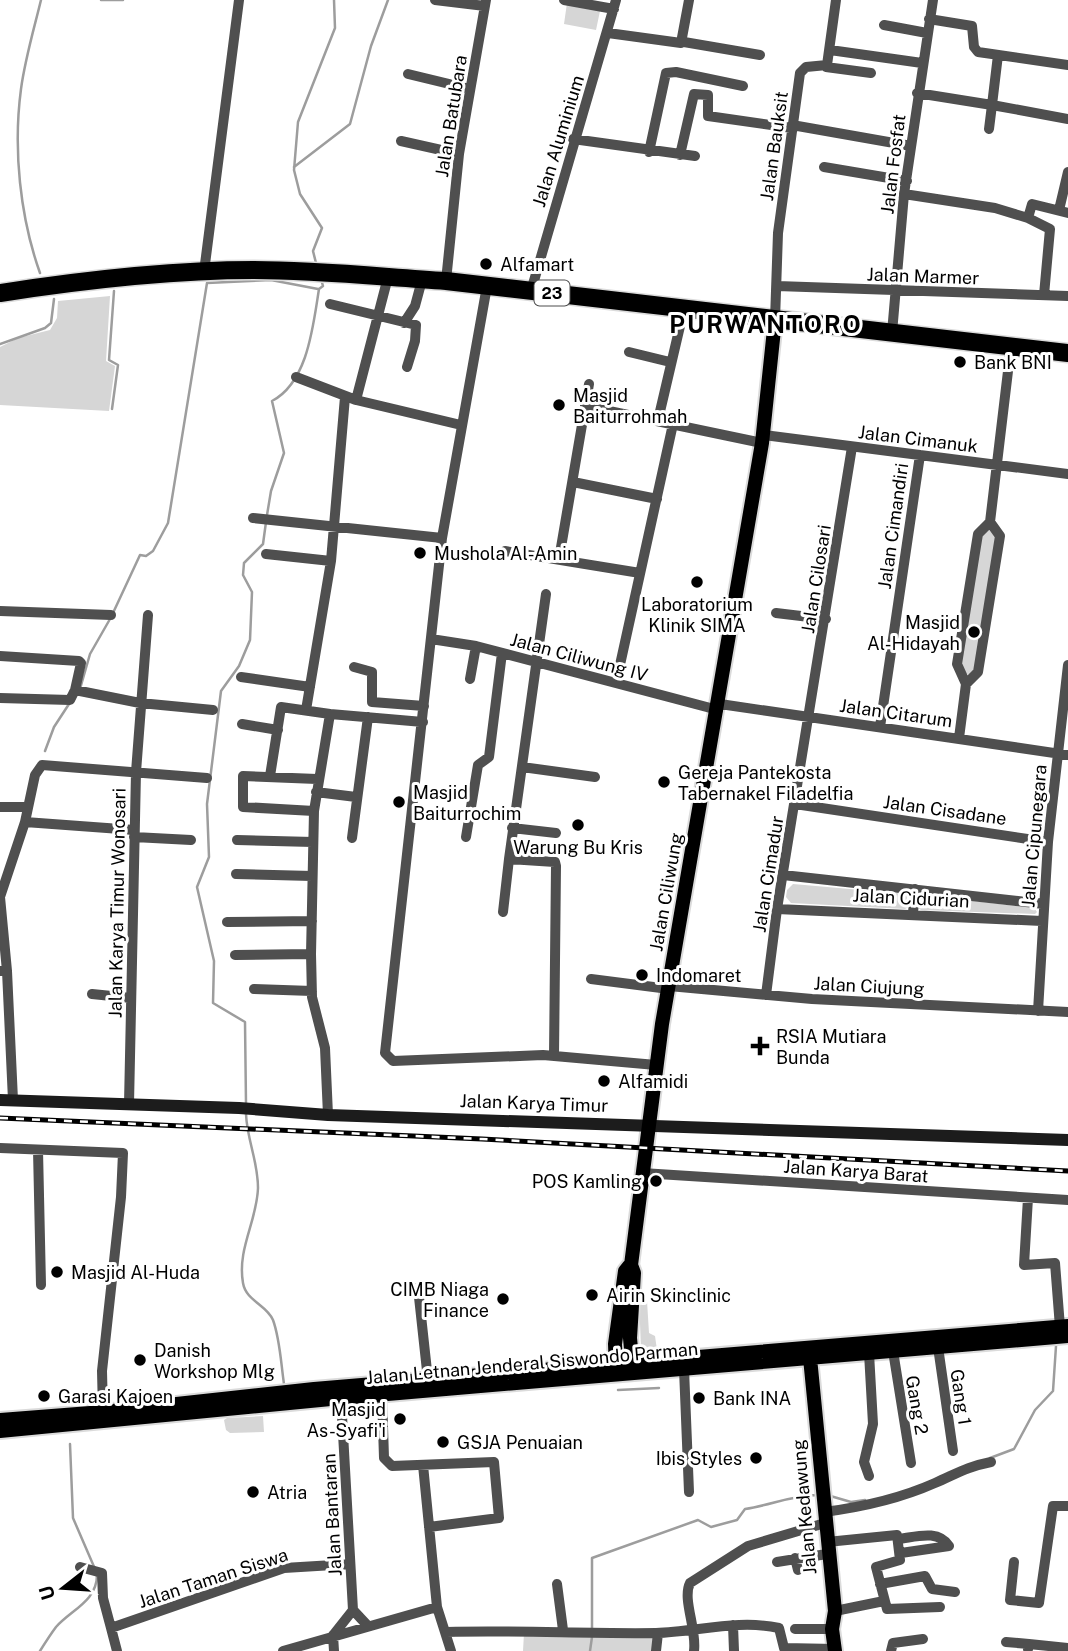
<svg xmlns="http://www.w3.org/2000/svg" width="1068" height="1651" font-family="'Public Sans',sans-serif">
<rect width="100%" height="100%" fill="#fff"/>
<path fill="#d6d6d6" d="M567 3 600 11 596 30 564 24Z
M110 296 106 361 115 366 109 411 0 405V347L18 338 50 330 57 318 58 301Z
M988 528 996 533 976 668 970 675 966 674 960 666 980 535Z
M793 884 907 894 909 907 905 909 791 903 786 897 787 890Z
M922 895 1034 908 1037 912 1035 914 921 910 918 908 919 896Z
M639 1298 647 1301 649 1333 655 1336 657 1350 652 1355 641 1349Z
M263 1416 264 1432 230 1433 226 1430 224 1420 227 1418Z
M524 1633 656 1636 654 1651H523Z"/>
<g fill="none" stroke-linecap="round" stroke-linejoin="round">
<path stroke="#9d9d9d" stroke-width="2.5" d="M101 0H123
M294 167 350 124 371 46 388 0
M317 267 313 251 322 228 300 194 294 170 298 122 335 28 334 0
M40 273C20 217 13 149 21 89 25 59 34 29 41 0
M0 344 45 328 51 323 54 299
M112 409 118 365 109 360 114 291
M267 515 271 491 284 453 272 401C308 382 313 326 319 289L323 286 321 279
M113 613 140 555 146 556 153 551 168 523 207 283 271 280 318 289
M80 689 90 654 110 619
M45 751 54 727 69 704
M246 1104 245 1022 213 1003 214 961 197 887 209 857 207 804 221 691 239 666 250 640 252 592 243 575 244 563 263 544 266 522
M246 1114C247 1140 258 1161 258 1188 257 1221 237 1249 243 1283 246 1301 267 1305 273 1320 280 1339 281 1364 284 1384
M618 1390 659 1388
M70 1444 73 1518 95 1569
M990 1458 1014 1449 1035 1410 1053 1391 1056 1346
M827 1495 851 1502 865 1500
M592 1631V1558L698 1520 711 1527 737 1520 745 1509C772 1505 788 1496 817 1495
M40 1651C45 1643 50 1635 56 1627 71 1610 97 1601 97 1575
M590 1651 592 1637"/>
<g stroke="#dbdbdb" stroke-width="18">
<path id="primary" d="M810 1358 835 1611 832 1629 835 1651
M616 1370 615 1344 625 1271 629 1266
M633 1370 630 1338 634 1273 631 1265 662 1024 762 443 775 320
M0 1420 103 1412 314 1389 1068 1326
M0 1431 341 1398 1068 1336"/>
</g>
<g stroke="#dbdbdb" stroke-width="21">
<path id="highway" d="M0 293C84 280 170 270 254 270 318 270 382 277 446 281L1068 353"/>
</g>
<path stroke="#4f4f4f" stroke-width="10" d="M435 0 485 6
M564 0 614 9
M929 19 972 26 974 47 978 52 1068 65
M884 25 927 33
M608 33 681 43 689 0
M684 42 760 55
M830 50 922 63
M826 67 871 73
M408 74 470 89
M917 93 992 105 998 55
M792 125 911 146
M989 129 992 105 1068 119
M573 139 695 156
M401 141 459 154
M649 152 666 73 676 72 743 86
M680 155 694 94 708 95V116L792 128
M824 167 907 181
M904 194 995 208 1028 218 1032 204 1068 213
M1059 210 1068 172
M1028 218 1050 229 1044 295
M204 272 239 0
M446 281 459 154 486 0
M487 286 442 538 385 1053 393 1061 543 1055 656 1065
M777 286 1068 296
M531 291 616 0
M330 304 416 325 415 341 407 367
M775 320 778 233 800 73 806 67 827 65 836 0
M404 323 415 306 422 280
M892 333 904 194 933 0
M629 352 670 362
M296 377 356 400 461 425
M356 400 388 277
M585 406 762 443
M658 420 684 309
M764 435 1068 474
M573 482 657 499
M253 518 442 538
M505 551 640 573
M266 554 331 561
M559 559 589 384
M546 594 509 859 555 862 556 866 554 1056
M0 611 111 615
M776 613 826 619
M431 639 476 646 718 710
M0 656 79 661 81 663 75 690
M354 667 372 672V702L424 706
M241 677 310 687
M470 679 476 646
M616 683 673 424
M966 684 978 672 1000 536 990 522
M0 698 70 700 75 690 140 703 213 710
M720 704 1068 755
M306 710 331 561 345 397
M330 714 423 722
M242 724 278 730
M880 727 920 455
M959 738 966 684 957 664 978 534 990 522 1011 346
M522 767 595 777
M270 776 281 707 330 714 314 811 311 954 312 997 325 1048 328 1115
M316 792 356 797
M795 804 1048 842
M0 807H28
M314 811 243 807V776L317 779
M25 822 134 830
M512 828 556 833
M134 837 191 840
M466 837 478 765 489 757 502 653
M352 838 368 717
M237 840 313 842
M236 874 312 876
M783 875 1044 904
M0 897 25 822 35 775 42 765 207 778
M0 897 7 971H1
M777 909 1042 921
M503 912 509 859
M913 913 915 889
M227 922 312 921
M235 955 311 954
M7 971 13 1100
M591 979 669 989
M669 986 812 999 1068 1012
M254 989 312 991
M92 994 131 998
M766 995 777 909 852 447
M1038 1011 1048 842 1068 665
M129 1104 136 772 148 615
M0 1148 123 1153 121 1197 102 1371 103 1412
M38 1150 41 1285
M642 1173 1068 1200
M1028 1198 1024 1265 1055 1263 1060 1327
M418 1288 428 1380
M938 1347 953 1451
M893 1351 911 1463
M684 1369 689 1492
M382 1395 384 1458 392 1466 494 1462 499 1518 429 1527
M341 1398 353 1610 367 1625
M423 1465 437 1607 451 1651
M869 1476 864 1462 873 1424 869 1353
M824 1512C863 1507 899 1499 935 1483 958 1473 966 1467 991 1462
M898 1539C916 1537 938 1529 949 1546
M827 1542 897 1535 900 1560 876 1567 887 1609 940 1607
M901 1553 949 1546
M795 1558 798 1570
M777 1562 827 1554
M1014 1562 1010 1600 1039 1603 1053 1506H1068
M80 1567 102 1573 103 1598 111 1628
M557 1584 563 1630
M880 1584 925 1576 932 1589 955 1592
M835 1611 884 1601
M733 1625 734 1651
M795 1629H832
M447 1632C517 1630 586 1634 656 1633 696 1632 738 1619 779 1628L784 1648 835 1649
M334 1634 353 1610
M333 1635 334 1651
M1006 1642 1029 1644
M1028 1649 1029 1644 1068 1648
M117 1651 111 1628 284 1568 350 1564
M283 1651 437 1607
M656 1651 658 1633
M694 1651C697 1629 682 1599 690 1583L748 1546 825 1523
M891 1651 893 1643 923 1639"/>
<path stroke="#1c1c1c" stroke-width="12" d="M0 1100 239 1108 328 1115 1068 1140"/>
<use href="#primary" stroke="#000" stroke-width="14"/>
<use href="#highway" stroke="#000" stroke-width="18"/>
<g stroke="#000" stroke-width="5">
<path id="rail" d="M0 1118 482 1139 1068 1171"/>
</g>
<use href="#rail" stroke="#fff" stroke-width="2.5" stroke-dasharray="8" stroke-linecap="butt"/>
</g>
<g fill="#000" stroke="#fff" stroke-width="2.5">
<circle cx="486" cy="264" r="7"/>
<circle cx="960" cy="362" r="7"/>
<circle cx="559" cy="405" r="7"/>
<circle cx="420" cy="553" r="7"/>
<circle cx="697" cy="582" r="7"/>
<circle cx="974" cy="632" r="7"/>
<circle cx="664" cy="782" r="7"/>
<circle cx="399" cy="802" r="7"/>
<circle cx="578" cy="825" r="7"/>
<circle cx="642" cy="975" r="7"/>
<path d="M756.5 1035.5h7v7h7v7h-7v7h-7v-7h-7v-7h7z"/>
<circle cx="604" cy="1081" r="7"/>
<circle cx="656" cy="1181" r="7"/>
<circle cx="57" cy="1272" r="7"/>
<circle cx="592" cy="1295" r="7"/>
<circle cx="503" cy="1299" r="7"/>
<circle cx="140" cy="1360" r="7"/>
<circle cx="44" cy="1396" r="7"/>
<circle cx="699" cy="1398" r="7"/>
<circle cx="400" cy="1419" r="7"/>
<circle cx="443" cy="1442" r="7"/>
<circle cx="756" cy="1458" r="7"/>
<circle cx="253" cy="1492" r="7"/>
</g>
<g text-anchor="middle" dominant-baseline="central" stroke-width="6" stroke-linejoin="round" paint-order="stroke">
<rect fill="#fff" stroke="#4c4c4c" stroke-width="2" x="534.5" y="280.5" width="35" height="25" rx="5"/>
<g font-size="16" font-weight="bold" fill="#000">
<text x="552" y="293">23</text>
</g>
<g font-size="18" fill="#000" stroke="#fff">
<text transform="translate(451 116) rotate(-81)">Jalan Batubara</text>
<text transform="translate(558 141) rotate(-73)">Jalan Aluminium</text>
<text transform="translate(774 146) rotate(-82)">Jalan Bauksit</text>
<text transform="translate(893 164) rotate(-83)">Jalan Fosfat</text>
<text transform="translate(923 276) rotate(2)">Jalan Marmer</text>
<text transform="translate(918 439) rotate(7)">Jalan Cimanuk</text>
<text transform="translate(893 526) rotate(-82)">Jalan Cimandiri</text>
<text transform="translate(816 579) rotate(-81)">Jalan Cilosari</text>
<text transform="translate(579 657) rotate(15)">Jalan Ciliwung IV</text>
<text transform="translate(896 713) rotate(8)">Jalan Citarum</text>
<text transform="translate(945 810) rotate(8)">Jalan Cisadane</text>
<text transform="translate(1034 836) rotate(-85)">Jalan Cipunegara</text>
<text transform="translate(768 874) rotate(-81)">Jalan Cimadur</text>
<text transform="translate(666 892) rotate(-80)">Jalan Ciliwung</text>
<text transform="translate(911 898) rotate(3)">Jalan Cidurian</text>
<text transform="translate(117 903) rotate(-89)">Jalan Karya Timur Wonosari</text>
<text transform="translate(869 986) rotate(3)">Jalan Ciujung</text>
<text transform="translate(534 1103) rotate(2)">Jalan Karya Timur</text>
<text transform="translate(856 1171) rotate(4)">Jalan Karya Barat</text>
<text transform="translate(532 1363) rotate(-5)">Jalan Letnan Jenderal Siswondo Parman</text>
<text transform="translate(961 1397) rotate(81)">Gang 1</text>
<text transform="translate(917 1405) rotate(80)">Gang 2</text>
<text transform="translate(804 1507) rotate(-95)">Jalan Kedawung</text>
<text transform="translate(332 1515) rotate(-93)">Jalan Bantaran</text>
<text transform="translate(213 1578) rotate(-18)">Jalan Taman Siswa</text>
</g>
<g font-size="18" fill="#000" stroke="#fff" text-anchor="start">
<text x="500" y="264">Alfamart</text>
<text x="974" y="362">Bank BNI</text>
<text x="573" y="395">Masjid<tspan x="573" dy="21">Baiturrohmah</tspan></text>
<text x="434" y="553">Mushola Al-Amin</text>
<text x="697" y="604" text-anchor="middle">Laboratorium<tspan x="697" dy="21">Klinik SIMA</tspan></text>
<text x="960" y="622" text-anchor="end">Masjid<tspan x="960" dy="21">Al-Hidayah</tspan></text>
<text x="678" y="772">Gereja Pantekosta<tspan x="678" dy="21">Tabernakel Filadelfia</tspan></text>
<text x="413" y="792">Masjid<tspan x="413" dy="21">Baiturrochim</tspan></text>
<text x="578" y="847" text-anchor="middle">Warung Bu Kris</text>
<text x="656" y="975">Indomaret</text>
<text x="776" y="1036">RSIA Mutiara<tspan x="776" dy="21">Bunda</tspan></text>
<text x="618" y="1081">Alfamidi</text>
<text x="642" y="1181" text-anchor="end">POS Kamling</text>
<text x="71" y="1272">Masjid Al-Huda</text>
<text x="489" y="1289" text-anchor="end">CIMB Niaga<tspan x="489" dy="21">Finance</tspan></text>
<text x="606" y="1295">Airin Skinclinic</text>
<text x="154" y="1350">Danish<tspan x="154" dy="21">Workshop Mlg</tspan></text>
<text x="58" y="1396">Garasi Kajoen</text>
<text x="713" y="1398">Bank INA</text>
<text x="386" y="1409" text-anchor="end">Masjid<tspan x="386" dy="21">As-Syafi'i</tspan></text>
<text x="457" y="1442">GSJA Penuaian</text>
<text x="742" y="1458" text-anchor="end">Ibis Styles</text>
<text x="267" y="1492">Atria</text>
</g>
<g font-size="24" font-weight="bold" letter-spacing="2" fill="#000" stroke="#fff">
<text x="766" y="324">PURWANTORO</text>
</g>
</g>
<g transform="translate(63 1588) rotate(253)" stroke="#ffffff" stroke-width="5" paint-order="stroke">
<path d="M0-5L12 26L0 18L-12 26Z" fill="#000000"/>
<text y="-10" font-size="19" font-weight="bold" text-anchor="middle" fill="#000000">U</text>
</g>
</svg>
